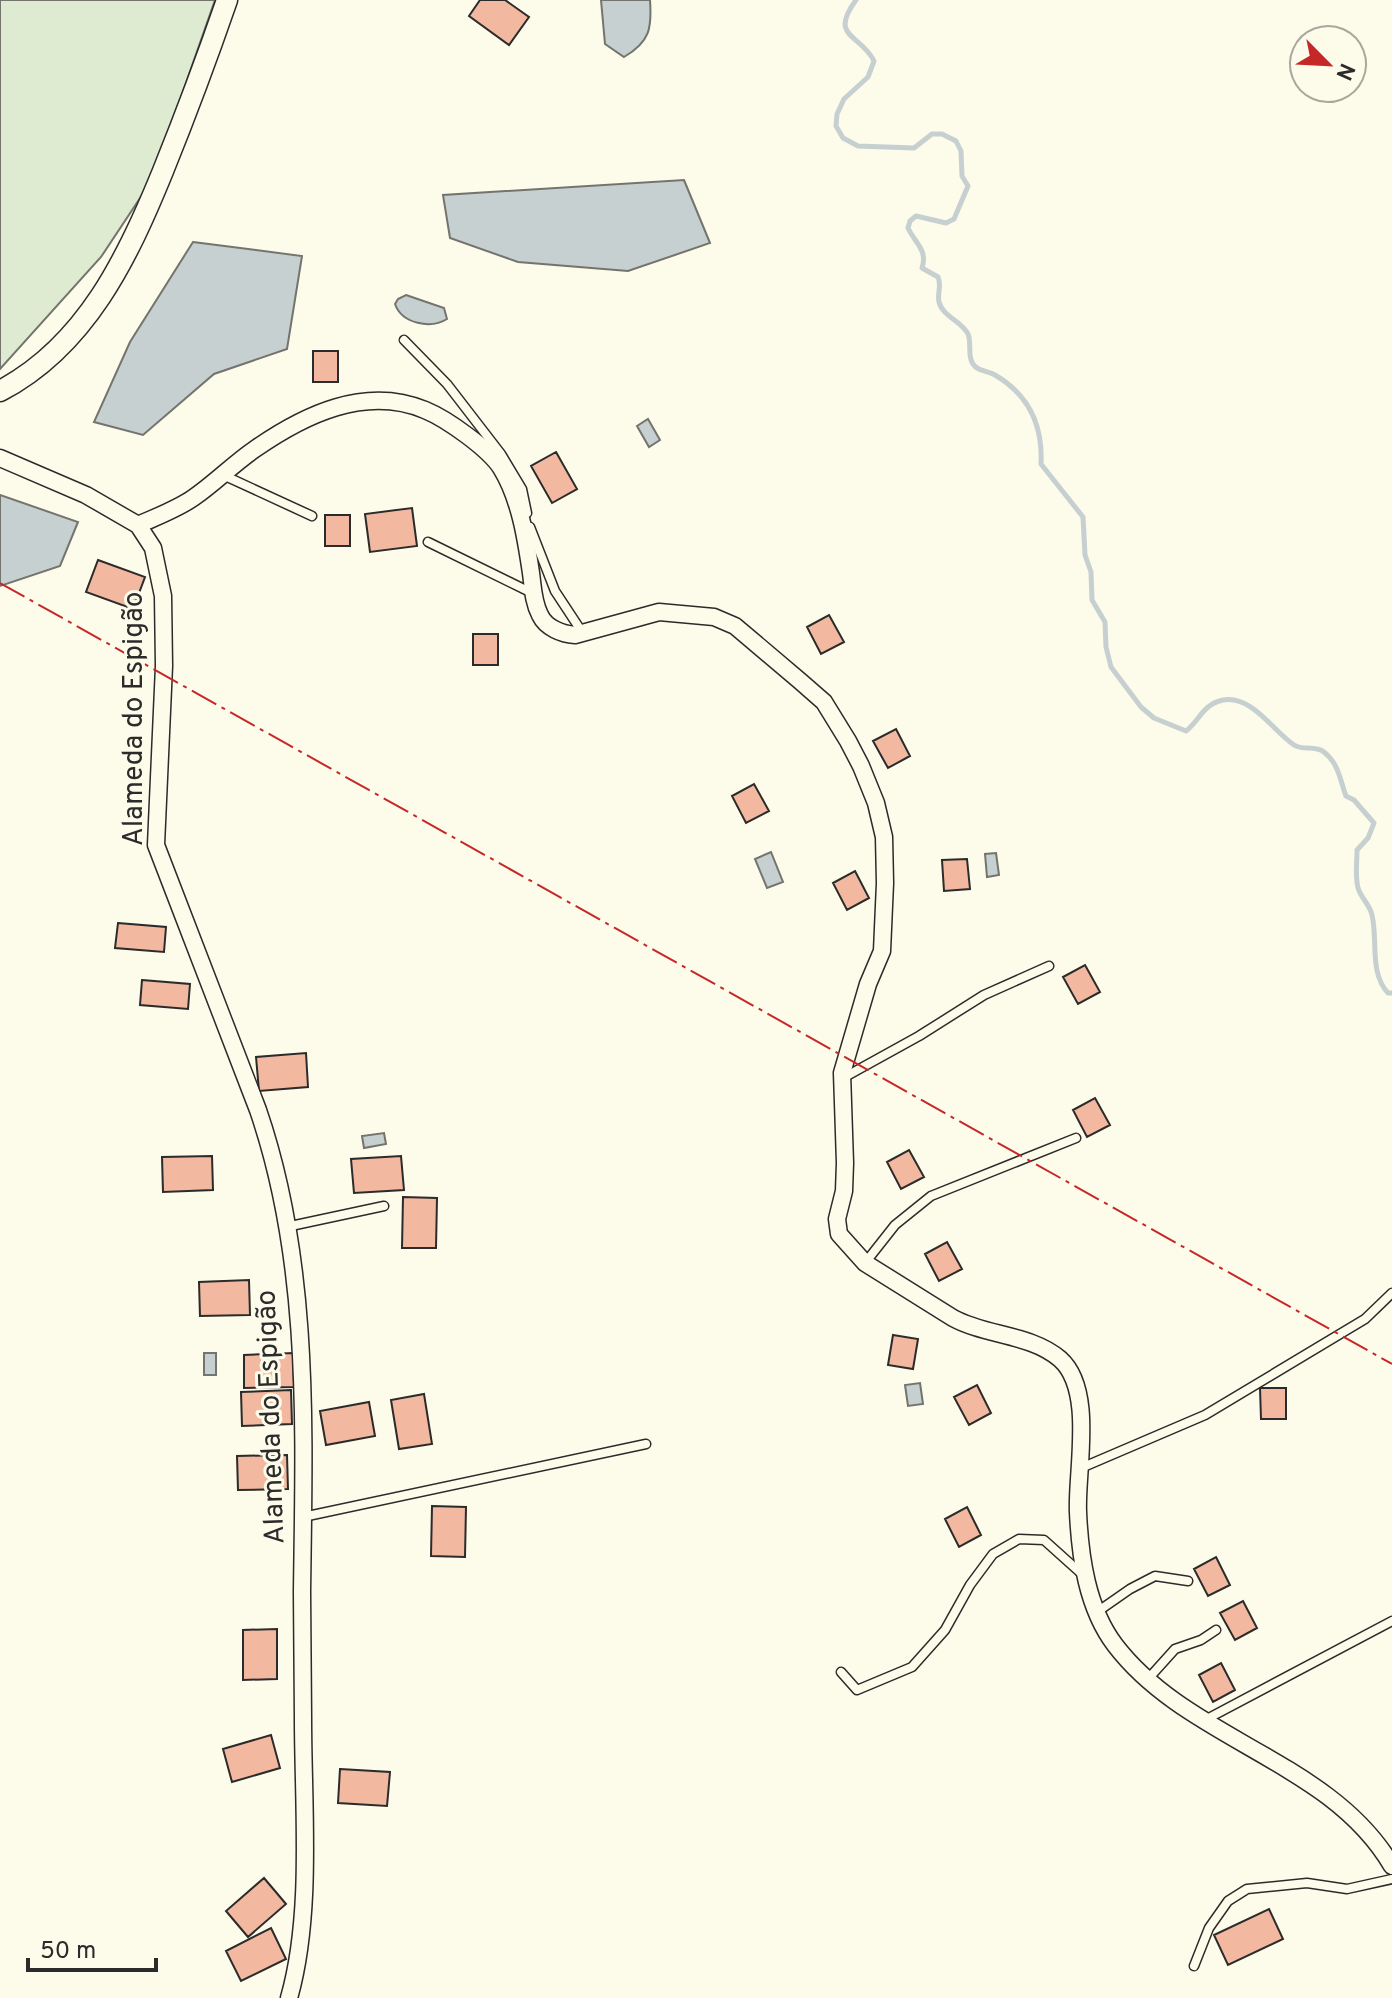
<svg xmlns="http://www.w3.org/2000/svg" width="1392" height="1998" font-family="Overpass,sans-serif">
<rect width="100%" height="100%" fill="#fdfbea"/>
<path fill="#deebd1" stroke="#74746e" stroke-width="2" d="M0 0H215L152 180 101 257 0 369Z"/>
<path fill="#c7d0d0" stroke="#74746e" stroke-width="2" d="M601 0H650C652 28 650 42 624 57L605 44Z
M684 180 710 243 628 271 518 262 450 238 443 195Z
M193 242 302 256 287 349 214 374 143 435 94 422 130 342Z
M406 295 444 308 447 319C431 329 402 324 395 304L398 299Z
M648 419 660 440 649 447 637 426Z
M0 495 78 522 60 566 0 586Z
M771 852 783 882 767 888 755 859Z
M996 853 999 875 987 877 985 854Z
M384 1133 386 1144 364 1148 362 1136Z
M204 1353H216V1375H204Z
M920 1383 923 1404 908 1406 905 1385Z"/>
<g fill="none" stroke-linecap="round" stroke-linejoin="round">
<path stroke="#c7d0d0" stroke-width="5" d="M856 0C828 38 861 34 874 61L868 77 844 99 837 114 836 126 843 138 858 146 914 148 932 134H942L956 141 961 151 962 176 968 186 954 219 946 223 916 216 910 221 908 228C915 243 928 250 922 268L938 277C942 286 937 293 939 302 943 317 962 321 968 334 972 343 967 356 973 364 977 371 988 371 995 375 1029 395 1043 425 1041 464L1083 517 1085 555 1091 572 1092 600 1105 622 1106 647 1111 667 1141 707 1154 718 1186 731C1200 720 1203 704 1223 700 1252 695 1273 731 1294 745 1303 751 1315 745 1324 752 1339 764 1340 780 1346 796L1354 800 1374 823 1368 838 1357 850C1357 862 1355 876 1358 888 1361 898 1370 905 1372 915 1378 939 1369 973 1388 993H1392"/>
</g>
<path fill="#f2b8a0" stroke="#2b2b2b" stroke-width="2" d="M480 0H505L529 17 509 45 469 16Z
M313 351H338V382H313Z
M556 452 577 489 552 503 531 466Z
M412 508 417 546 370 552 365 514Z
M325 515H350V546H325Z
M98 560 145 577 133 609 86 592Z
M829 615 844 642 821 654 807 627Z
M473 634H498V665H473Z
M896 729 910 756 888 768 873 741Z
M754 784 769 811 746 823 732 796Z
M967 859 970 889 944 891 942 860Z
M855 871 869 898 847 910 833 883Z
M118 923 166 927 164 952 115 948Z
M1085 965 1100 992 1078 1004 1063 977Z
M142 980 190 984 188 1009 140 1005Z
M306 1053 308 1087 259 1091 256 1057Z
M1095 1098 1110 1125 1087 1137 1073 1110Z
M909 1150 924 1177 901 1189 887 1162Z
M212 1156 213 1190 163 1192 162 1157Z
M401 1156 404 1190 354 1193 351 1159Z
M403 1197 437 1198 436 1248H402Z
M947 1242 962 1269 939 1281 925 1254Z
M249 1280 250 1315 200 1316 199 1282Z
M893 1335 918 1339 913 1369 888 1365Z
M293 1353 294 1387 244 1388V1355Z
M977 1385 991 1413 969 1425 954 1397Z
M1260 1388H1286V1419H1261Z
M291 1390 292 1424 242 1426 241 1392Z
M424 1394 432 1444 399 1449 391 1400Z
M369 1402 375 1436 326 1445 320 1411Z
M287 1455 288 1489 238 1490 237 1456Z
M432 1506 466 1507 465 1557 431 1556Z
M967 1507 981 1535 959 1547 945 1519Z
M1216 1557 1230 1585 1208 1596 1194 1569Z
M1243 1601 1257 1628 1235 1640 1220 1613Z
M277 1629V1679L243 1680V1630Z
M1221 1663 1235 1690 1213 1702 1199 1675Z
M271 1735 280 1768 232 1782 223 1749Z
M340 1769 390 1772 387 1806 338 1803Z
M264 1878 286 1904 248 1937 226 1911Z
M1269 1909 1283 1939 1228 1965 1214 1935Z
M271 1928 286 1959 241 1981 226 1951Z"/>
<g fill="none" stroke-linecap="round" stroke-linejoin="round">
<g stroke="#2b2b2b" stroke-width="11">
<path id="service" d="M404 340 447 384 501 454 522 489 527 513
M223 475 312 516
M530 527 555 591 582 632
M428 542 532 593
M843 1078 919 1036 984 995 1049 966
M286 1227 384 1206
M865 1263 895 1225 931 1196 1076 1138
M1081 1468 1205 1415 1365 1319 1392 1293
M303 1517 646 1444
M1097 1612 1130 1589 1155 1576 1188 1581
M841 1672 857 1690 912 1667 945 1630 970 1585 993 1554 1019 1539 1044 1540 1083 1575
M1148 1679 1175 1649 1201 1640 1216 1630
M1205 1720 1392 1621
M1194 1966 1209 1928 1228 1901 1247 1889 1307 1883 1347 1889 1392 1879"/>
</g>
<g stroke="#2b2b2b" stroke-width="19">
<path id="minor" d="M0 458 86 495 138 525 153 548 163 596 164 666 156 845 258 1110C311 1264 304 1431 302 1592 302 1634 303 1677 303 1719 303 1807 313 1914 289 1998
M138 525C156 517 177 509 193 498 215 483 233 464 255 449 304 415 365 385 425 410 447 419 489 449 501 468 520 499 526 539 531 573 533 587 533 602 540 615 546 628 562 634 575 635L659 612 714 617 735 626 800 681 824 702 848 741 861 766 876 803 884 837 885 883 882 951 868 984 842 1073 845 1163 844 1191 837 1219 839 1234 865 1263 953 1318C986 1336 1031 1334 1060 1359 1095 1390 1076 1471 1078 1512 1080 1557 1087 1608 1115 1645 1188 1741 1330 1760 1392 1866"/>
</g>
<g stroke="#2b2b2b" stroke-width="23">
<path id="tertiary" d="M0 391C86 346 128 257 163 171 186 114 207 58 227 0"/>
</g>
<use href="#service" stroke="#fdfbea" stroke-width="8"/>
<use href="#minor" stroke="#fdfbea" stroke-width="16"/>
<use href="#tertiary" stroke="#fdfbea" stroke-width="20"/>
<path stroke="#c62828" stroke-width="2" stroke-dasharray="28 6 4 6" stroke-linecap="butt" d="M0 583 1392 1364"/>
</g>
<g text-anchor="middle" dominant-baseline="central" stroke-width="6" stroke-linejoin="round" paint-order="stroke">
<g font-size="28" fill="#2b2b2b" stroke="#fdfbea">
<text transform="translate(135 719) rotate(-90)">Alameda do Espigão</text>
<text transform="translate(272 1417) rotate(-92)">Alameda do Espigão</text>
</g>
</g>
<g transform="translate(1328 64) rotate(114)"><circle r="38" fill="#fdfbea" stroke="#a9a89e" stroke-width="2"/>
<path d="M0-6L14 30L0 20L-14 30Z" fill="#c62828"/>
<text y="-12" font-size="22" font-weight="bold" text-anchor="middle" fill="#2b2b2b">N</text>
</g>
<path d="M28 1958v12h128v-12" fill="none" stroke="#2b2b2b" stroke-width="4"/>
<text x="40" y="1958" font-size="24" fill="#2b2b2b" stroke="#fdfbea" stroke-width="6" paint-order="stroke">50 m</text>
</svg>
